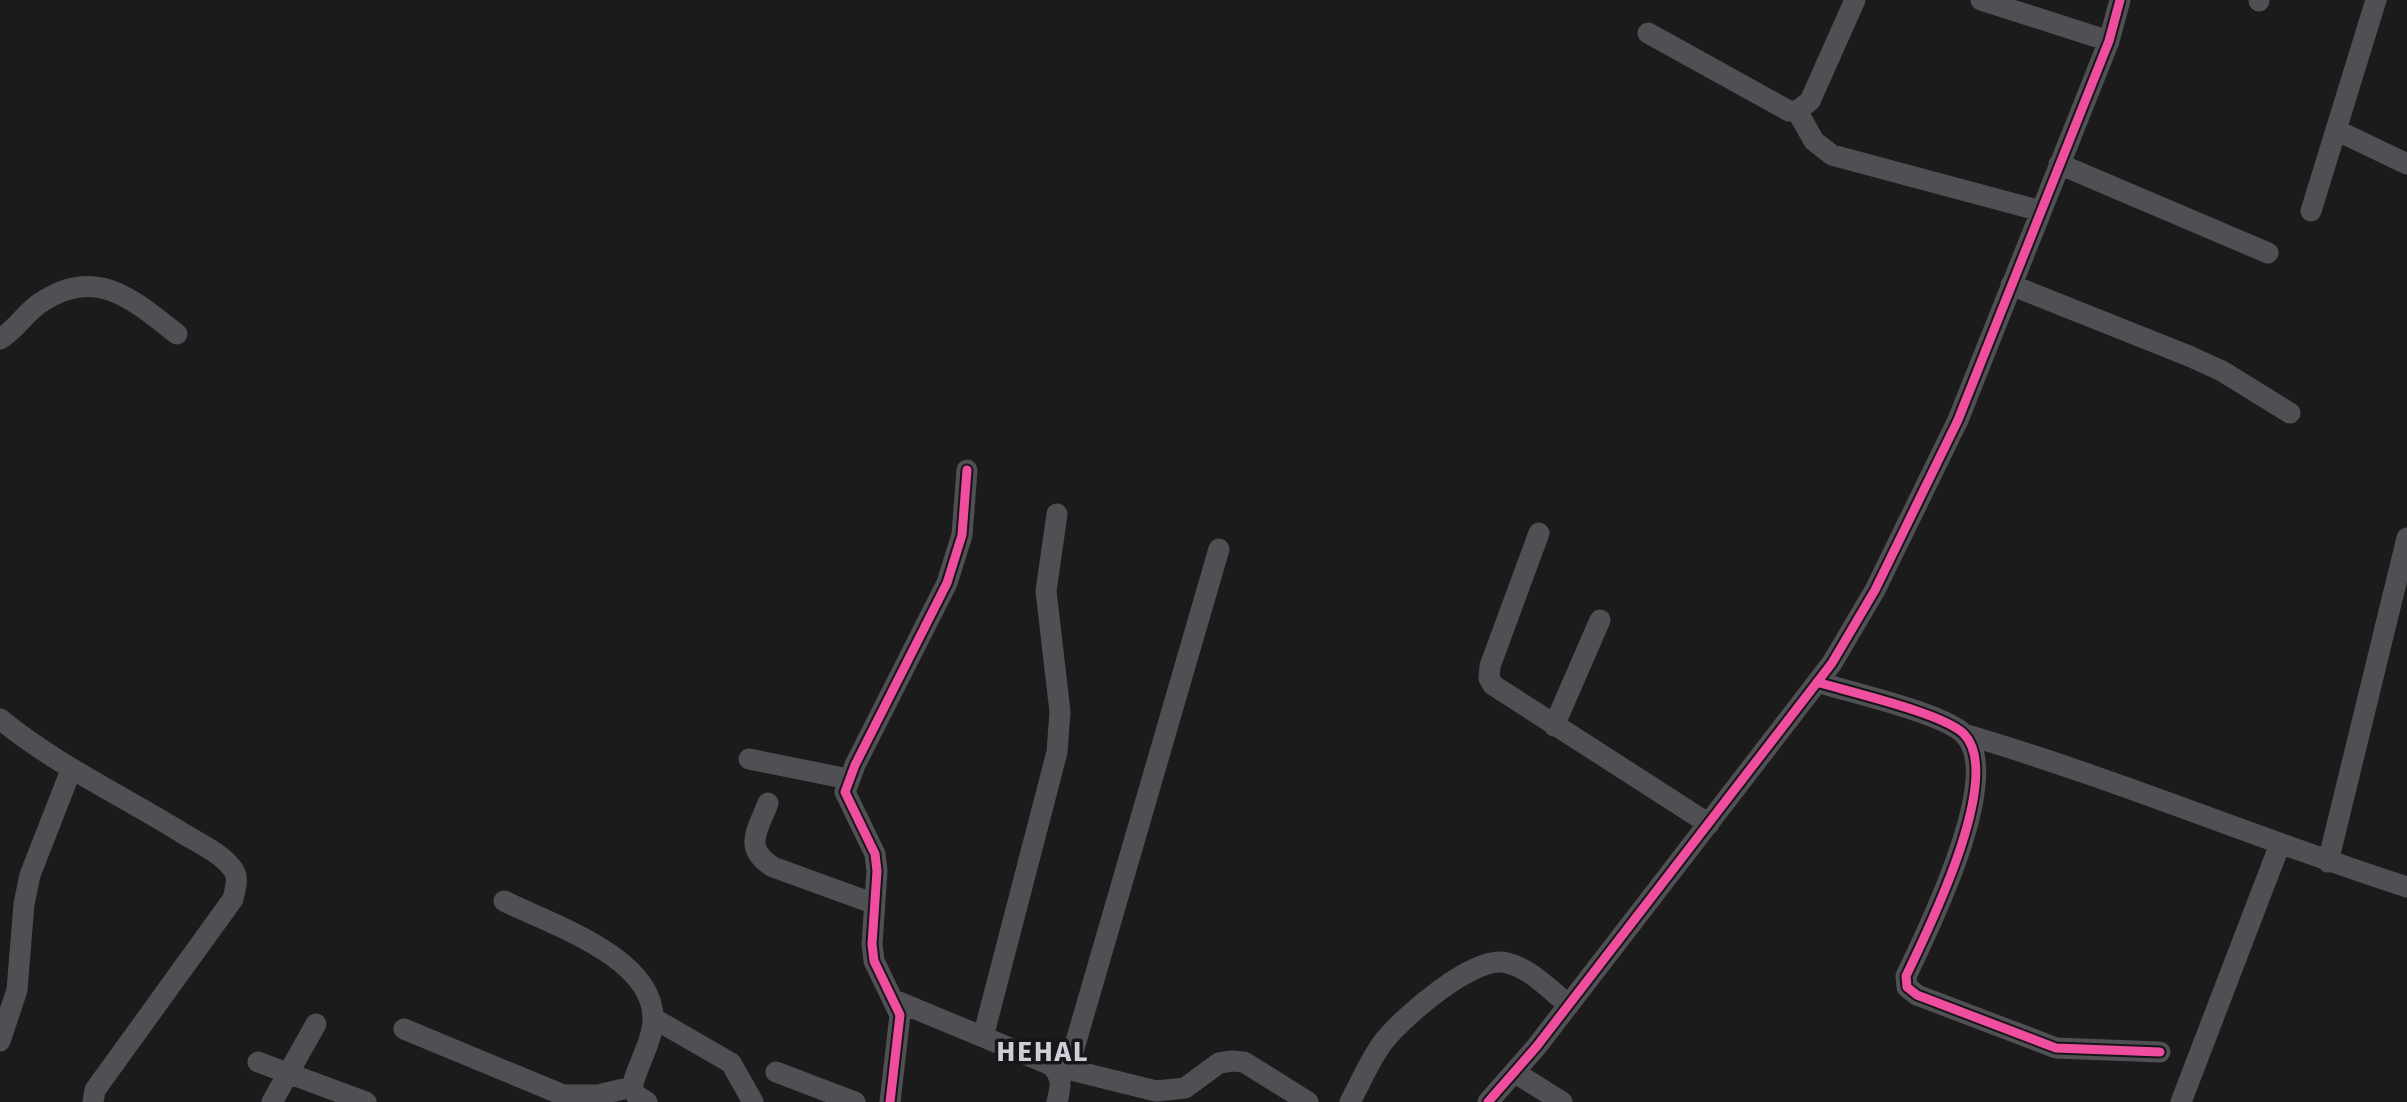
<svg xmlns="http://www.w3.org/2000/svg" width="2407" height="1102" font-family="'Fira Sans',sans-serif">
<rect width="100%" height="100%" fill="#1b1b1b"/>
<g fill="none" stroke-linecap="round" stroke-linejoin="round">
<path stroke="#504f54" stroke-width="21" d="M1981 0 2109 41
M2259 1V0
M1648 33 1789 111H1797L1810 101 1855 0
M1797 111 1814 141 1832 155 2041 211
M2336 130 2407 164
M2059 164 2268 253
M2311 211 2376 0
M2011 285 2189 356 2222 371 2290 413
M0 339C16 330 25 313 40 303 96 265 132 299 177 334
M1539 533 1490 666 1489 678 1493 685 1709 824
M1817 682C1849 692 1943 713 1964 734 2005 776 1928 930 1906 976L1907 987 1917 995 2056 1048 2160 1052
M0 719C55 764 119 794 179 831 196 842 220 852 232 868 240 877 235 889 233 899L95 1090 93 1102
M1554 726 1600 620
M1964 734C2114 778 2258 839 2407 887
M749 759 848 779
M768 803C758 830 742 848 773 867L875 904
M2328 862 2407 538
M504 901C550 924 655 957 653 1020 652 1043 637 1065 632 1087L636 1095 647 1102
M894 1000 1051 1065C1063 1078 1061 1086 1057 1102
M653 1018 731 1063 753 1102
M404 1029 563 1095H598L632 1087
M983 1037 1057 752 1060 712 1046 591 1057 514
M0 1041 17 990 24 904 30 875 71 770
M258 1062 366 1102
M1051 1065 1156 1091 1185 1088 1219 1063 1232 1061 1244 1062 1308 1102
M1068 1069 1219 549
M776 1072 855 1102
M1514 1072 1562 1102
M272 1102 316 1024
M890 1102 900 1015 874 961 872 944 877 871 875 854 845 792 855 765 947 583 962 535 967 470
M1350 1102C1361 1082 1370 1059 1384 1041 1404 1016 1475 954 1507 963 1530 968 1551 991 1569 1005
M1488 1102 1537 1046 1832 663 1875 590 1958 420 2109 41 2120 0
M2181 1102 2280 844"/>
<g stroke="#161517" stroke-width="13">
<path id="cycleway" d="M1817 682C1849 692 1943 713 1964 734 2005 776 1928 930 1906 976L1907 987 1917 995 2056 1048 2160 1052
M890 1102 900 1015 874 961 872 944 877 871 875 854 845 792 855 765 947 583 962 535 967 470
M1488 1102 1537 1046 1832 663 1875 590 1958 420 2109 41 2120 0"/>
</g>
<use href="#cycleway" stroke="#ef4d9e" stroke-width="9"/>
</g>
<g text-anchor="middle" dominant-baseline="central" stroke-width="7" stroke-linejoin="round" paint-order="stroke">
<g font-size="28" font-weight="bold" letter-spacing="2" fill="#cecdd8" stroke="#161517">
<text x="1043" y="1051">HEHAL</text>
</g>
</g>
</svg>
